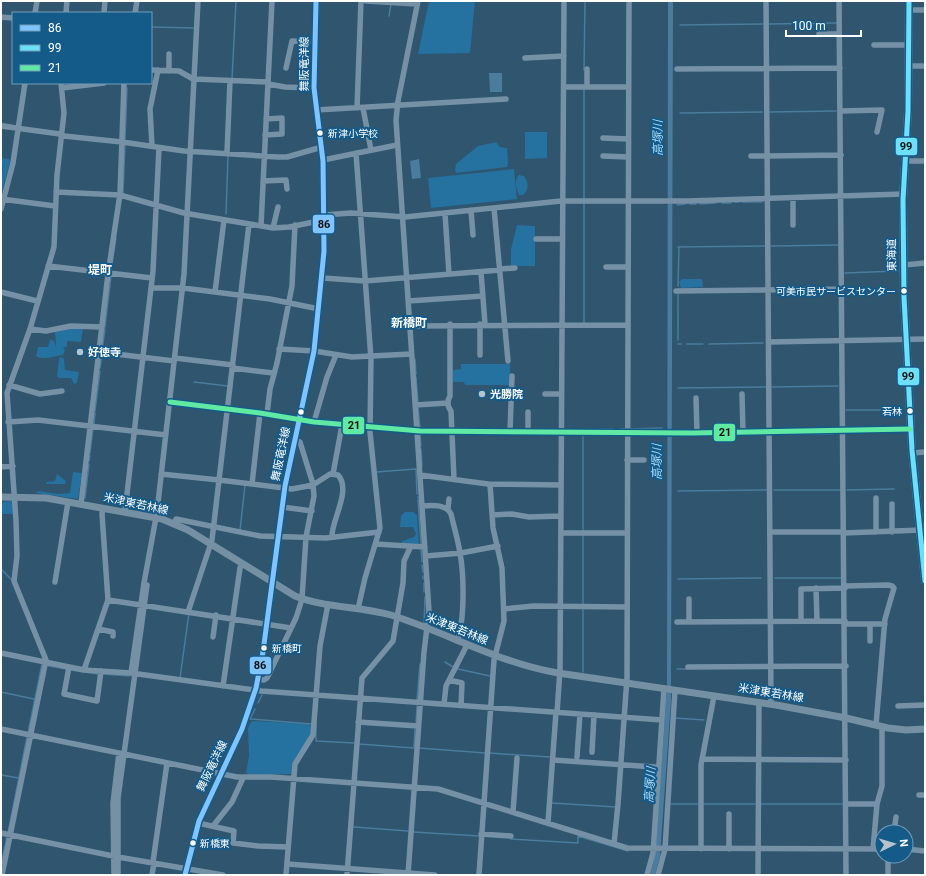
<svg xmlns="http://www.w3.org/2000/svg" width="926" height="876" font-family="Roboto,'Noto Sans JP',sans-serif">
<rect width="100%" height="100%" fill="#2f556f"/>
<path fill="#25719f" d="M429 1H475L470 53 418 54Z
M525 132H547V158L525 159Z
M496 142 500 147 507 148 508 164 507 167 456 173 455 170 456 164 478 146Z
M1 158 9 159 10 162 1 196V178L3 168 1 165Z
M514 169 517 199 431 208 428 178Z
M519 175 524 176C529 182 529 190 523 195H519C516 189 514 179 519 175Z
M517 225 535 226V266H511V249Z
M682 279H702L703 287 681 288 679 282Z
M71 328H83L81 342 67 341V347H63L65 350 63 355C55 356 42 361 36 356L38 347H48L50 339 54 341 56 346 55 332Z
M61 357 64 359 65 370 79 372 77 383 74 384 71 378H60L57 377 59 359Z
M461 364H510V385H465L464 382H453V370L461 369Z
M73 472 82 473 78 499 36 493 38 491 58 494 70 493Z
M57 474 66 481 65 484H46L47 482 55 481Z
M12 501 14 514H1V502Z
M413 512 417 515 419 544H402V541L414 537 416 534 413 527H400L401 516 405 512Z
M253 721 308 724 312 727V732L292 774 250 775 246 773 249 756 248 728 251 722Z"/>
<path fill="#4a7c9d" d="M668 1H673L671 701 660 856 655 875H650L655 855 667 686Z
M489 73H502V92H490Z
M419 159 421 178 412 179 410 161Z"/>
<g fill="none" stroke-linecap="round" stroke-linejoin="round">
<path stroke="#4a7c9d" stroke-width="1.5" d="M389 16 391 4
M769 24 837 23
M1 25 2 19
M680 25 763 24
M151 27 194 28
M584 70 585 2
M232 79 236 1
M770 112 836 111
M680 113 762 112
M1 123 16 126
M125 140 127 88
M123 193 125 145
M584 198V89
M735 202H739
M742 202H762
M722 203H731
M690 204H696
M700 204 716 203
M677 205 685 204
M226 214 228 156
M771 246 839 245
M678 247 765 246
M111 271 116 238
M845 273 898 271
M678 286 679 248
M584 323V203
M105 327 111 276
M678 340V294
M678 344H681
M687 344H698
M699 344H703
M709 344 763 343
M102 351 105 329
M415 359 416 374
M100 368 102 354
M416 377 418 402
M194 382 228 386
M772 387 838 386
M678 388 766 387
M418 407 420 427
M846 410H902
M95 411 100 371
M94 424 95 413
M620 429H625
M630 429 662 428
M583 430 613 429
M420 434 421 446
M796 434H799
M802 434H833
M680 436H688
M421 449 422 466
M90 453 93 429
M89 461 90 455
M376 472 416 469 417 494
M774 490H841
M847 490 894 489
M678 491 767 490
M418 497V498
M85 498 89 464
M418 500 421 544
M240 530 245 485
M583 532V434
M421 549 422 562
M422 565 423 572
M1 569 12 580
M423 576V579
M775 578H841
M678 579 761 578
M424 583V592
M583 605V535
M424 624 425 597
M445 662 453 667
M49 666 66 669
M458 669 490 676
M677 669H687
M71 670 98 674
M583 672V608
M103 674 130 676
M180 678 189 613
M1 692 34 699
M417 700 420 664
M258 703 262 695
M255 709 250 719 312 724
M675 718 704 720
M416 722 417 706
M316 724V741L354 743
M28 733 42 664
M359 744 414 748
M414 747 415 729
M419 748 485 753
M489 753 550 757
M1 775 19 778
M552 803 616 807
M671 804H699
M703 804H755
M761 804H842
M354 827 408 831
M413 832 479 836
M8 833 27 737
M511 839 578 843V836L628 851
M1 865 7 837"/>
<path stroke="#7691a5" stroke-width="5.5" d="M366 1 417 4
M766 1 771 704
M839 1 846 875
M909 10H925
M35 13 37 1
M66 13 67 1
M104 13 105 1
M135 13 137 1
M1 17 13 18
M819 34H839
M874 45H909
M525 58 564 56
M909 66H925
M286 68 292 41 315 42
M587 69V87
M677 69 840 68
M151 70 179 71 193 79 268 82
M169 71V54
M268 84 285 87 314 88
M564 87H628
M62 88 104 83
M357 108 361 1
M363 108 371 150
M316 110 506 99
M840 111 882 110 877 132
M1 126 60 134 64 136 122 142 184 151 278 157H287L322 147
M265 135 282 134V118L266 119
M603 138 628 139
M152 146 150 109 158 70
M227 153 230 81
M356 153 371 359 370 432 380 528 365 578 358 609
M603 156 628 157
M751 156H767
M767 156 841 155
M323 160 397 145
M905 161H925
M263 181 286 180 287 189
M56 192 120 195 184 213 273 228 289 227 324 220
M1 199 55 206
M494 208 508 361
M1 209 13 163 25 83
M471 210 473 235
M445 213 449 274
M324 215 351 213 405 217 561 201H689L903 194
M793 225V198
M261 226 272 1
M273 228 278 207
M536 239H561
M904 265 925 263
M48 266 152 278
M606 267H628
M500 269 515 268
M481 272 485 324
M323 278 365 281 500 270
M151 288H183L270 299 319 309
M676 291 842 289
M1 292 37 301
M215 292 224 220
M408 301 483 296
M450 324V396C447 401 447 406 451 411L454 479
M480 324V355
M409 326 628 325
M30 329 46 331 71 326 102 327
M769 342 925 339
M279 349 314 351 352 357 411 354
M99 352 174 361
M175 358 233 365
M232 368 273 373
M9 385 40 394 62 391
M545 394H561
M742 394 743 432
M696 398 697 433
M170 402 260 413 314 422 420 431 692 433 910 429
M415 405 448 403
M267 414 270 389 277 363 292 286 295 225
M8 422 38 420 166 435
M314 422 327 377 336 355
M510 432 512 376
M528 432V412
M912 453 925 452
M627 460H644
M1 467 13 466
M161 474 219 480
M333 474 342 425
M420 475 488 484 561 485
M219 480 292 489 313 485 330 474 338 475C352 490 331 521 332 537
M252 484 260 413
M876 498V532
M81 504 108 274 120 194 124 83
M892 504V532
M422 506C432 505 446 504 451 514 454 527 458 540 460 553 464 574 465 621 457 641
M282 507 312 511
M448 509 449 499
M125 511 153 271 159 148
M492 515 512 514 529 517 561 516
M174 524 176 519 260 536 326 538 379 532
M770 532H844
M561 533H627
M844 533 921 530
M375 544 425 547
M426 556 461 553 498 546
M55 582 68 502
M845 586 888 585 892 586 894 588 885 619 876 725
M816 588 817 621
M689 599V622
M108 600 291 628
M504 609 534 606 627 607
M188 612 212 540 249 224
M801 621V589L845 588
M677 622 845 621
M845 624H885
M870 624V641
M98 629 113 632V636
M213 637 216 615
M1 653 84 670 131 673 261 691 662 720
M69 667 64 694 97 701 101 671
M688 667 846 666
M84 670 108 600 102 514 103 508
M131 673 144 583 157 512 184 274 198 1
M258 679 264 680 267 678 296 618 302 599 306 537 314 496 313 484 300 442 295 440
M449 680 462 683 461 706
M223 686 240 568 242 564
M444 704 446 686 467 645
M898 706 925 705
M557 713 560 670 564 1
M358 722 418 726
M1 729 237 777H271L438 789 627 848 882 849
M592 752 594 715
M577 757 580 714
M702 759 846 760
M553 760 655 767
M919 795H925
M846 804H877
M513 812 517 758
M198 823 234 831 233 843 258 846 288 847
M548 823 556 712
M213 826 232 802 243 778
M894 832 896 817
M1 833 118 857 223 875
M481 834 511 836
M614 844 618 804 627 678 629 1
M701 849V765L714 696
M729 849V814
M873 849 877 804 882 786V727
M906 849 925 851
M888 856V875
M153 862 167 763
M287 864 435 875
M2 875 46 660 14 581 17 556 16 520 7 393 30 329 54 247 57 175 64 113 61 83
M114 875 113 803 119 753
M118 875V798L147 585
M152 875 154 863
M286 875 295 764 313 735 320 646 328 604
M347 875 362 678 393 641 403 583 404 561 410 548
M408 875 424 652 429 611 396 120 398 101 418 1
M479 875 494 660 504 621 502 568 493 528 490 484
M647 875 653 853 664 689
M658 875 665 849 675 690
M758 875 759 702"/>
<path stroke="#7590a2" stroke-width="7" d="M1 497 46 498 162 519 188 530 295 596C325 608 359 606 391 615 448 633 499 663 558 673L776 705 846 718 888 728 906 730 925 729
M185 875 199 821 242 729 256 688 263 652 285 486 314 351 324 251 323 161 314 88 316 1"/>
<path stroke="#7891a4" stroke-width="8" d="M909 1 908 111 903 200 904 297 912 450 925 581"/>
<g stroke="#145b8a" stroke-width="8">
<path id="bus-1" d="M185 875 199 821 242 729 256 688 263 652 285 486 314 351 324 251 323 161 314 88 316 1"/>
</g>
<g stroke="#145b8a" stroke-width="8">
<path id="bus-2" d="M909 1 908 111 903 200 904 297 912 450 925 581"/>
</g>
<g stroke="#145b8a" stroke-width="8">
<path id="bus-3" d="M170 402 260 413 314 422 420 431 692 433 910 429"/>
</g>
<use href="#bus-1" stroke="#80c4ff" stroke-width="5"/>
<use href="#bus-2" stroke="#6ddff8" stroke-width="5"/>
<use href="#bus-3" stroke="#60e9a3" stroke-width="5"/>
</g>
<g fill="#fff" stroke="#145b8a" stroke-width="1.5">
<circle cx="320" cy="133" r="3.5"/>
<circle cx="904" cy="291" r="3.5"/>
<circle cx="910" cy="411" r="3.5"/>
<circle cx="301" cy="412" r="3.5"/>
<circle cx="264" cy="648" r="3.5"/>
<circle cx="193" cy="843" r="3.5"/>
</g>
<g fill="#b6c4cd" stroke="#145b8a" stroke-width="1.5">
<circle cx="80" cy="352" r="4"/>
<circle cx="482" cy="394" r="4"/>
</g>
<g text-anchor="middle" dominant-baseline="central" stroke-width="4" stroke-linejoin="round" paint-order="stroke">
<g font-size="10" fill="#fff" stroke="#145b8a" text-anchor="start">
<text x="328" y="133">新津小学校</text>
<text x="896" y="291" text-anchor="end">可美市民サービスセンター</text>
<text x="902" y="411" text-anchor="end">若林</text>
<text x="272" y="648">新橋町</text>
<text x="200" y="843">新橋東</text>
</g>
<g font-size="11" fill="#fff" stroke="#145b8a">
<text transform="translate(304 64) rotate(-90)">舞阪竜洋線</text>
<text transform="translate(892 255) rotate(-91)">東海道</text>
<text transform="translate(281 454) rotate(-78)">舞阪竜洋線</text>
<text transform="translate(136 504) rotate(12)">米津東若林線</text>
<text transform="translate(457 629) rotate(22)">米津東若林線</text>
<text transform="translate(771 693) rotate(9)">米津東若林線</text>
<text transform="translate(212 766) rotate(-64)">舞阪竜洋線</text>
</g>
<g font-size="11" font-weight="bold" fill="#fff" stroke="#145b8a" text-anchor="start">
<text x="88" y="352">好徳寺</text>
<text x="490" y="394">光勝院</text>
</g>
<g font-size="12" font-style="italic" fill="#a8d9f7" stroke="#145b8a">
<text transform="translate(658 138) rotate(-90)">高塚川</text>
<text transform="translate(657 462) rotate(-90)">高塚川</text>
<text transform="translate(650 785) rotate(-86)">高塚川</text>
</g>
<g font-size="12" font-weight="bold" fill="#fff" stroke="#145b8a">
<text x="100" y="270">堤町</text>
<text x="409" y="323">新橋町</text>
</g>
</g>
<g stroke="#145b8a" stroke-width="1.5">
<rect x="895" y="137" width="23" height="19" rx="4" fill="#6ddff8"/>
<rect x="312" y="214" width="23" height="20" rx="4" fill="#80c4ff"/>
<rect x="897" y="367" width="23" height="19" rx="4" fill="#6ddff8"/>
<rect x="342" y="416" width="23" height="19" rx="4" fill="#60e9a3"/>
<rect x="713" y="423" width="23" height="19" rx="4" fill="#60e9a3"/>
<rect x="249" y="656" width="23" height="19" rx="4" fill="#80c4ff"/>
</g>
<g font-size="11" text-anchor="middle" font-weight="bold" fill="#111">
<text x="906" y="150">99</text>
<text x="324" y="228">86</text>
<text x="908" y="380">99</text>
<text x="354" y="429">21</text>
<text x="725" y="436">21</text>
<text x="260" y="669">86</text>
</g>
<rect width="926" height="876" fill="none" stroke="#ffffff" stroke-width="4"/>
<rect x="12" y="12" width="140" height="72" fill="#145b8a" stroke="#729db9"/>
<rect x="20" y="25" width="20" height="6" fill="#80c4ff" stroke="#729db9"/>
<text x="48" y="32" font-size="12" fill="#ffffff">86</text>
<rect x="20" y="45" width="20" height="6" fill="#6ddff8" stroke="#729db9"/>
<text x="48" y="52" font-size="12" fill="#ffffff">99</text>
<rect x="20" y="65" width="20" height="6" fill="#60e9a3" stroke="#729db9"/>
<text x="48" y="72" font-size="12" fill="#ffffff">21</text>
<g transform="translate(894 844) rotate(85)"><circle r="19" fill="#145b8a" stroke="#729db9"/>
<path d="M0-3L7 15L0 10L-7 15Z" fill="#b6c4cd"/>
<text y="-6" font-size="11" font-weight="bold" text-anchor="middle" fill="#ffffff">N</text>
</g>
<path d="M786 30v6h75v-6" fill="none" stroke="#ffffff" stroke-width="2"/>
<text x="792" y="30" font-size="12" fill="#ffffff" stroke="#145b8a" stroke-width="3" paint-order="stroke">100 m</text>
</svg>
